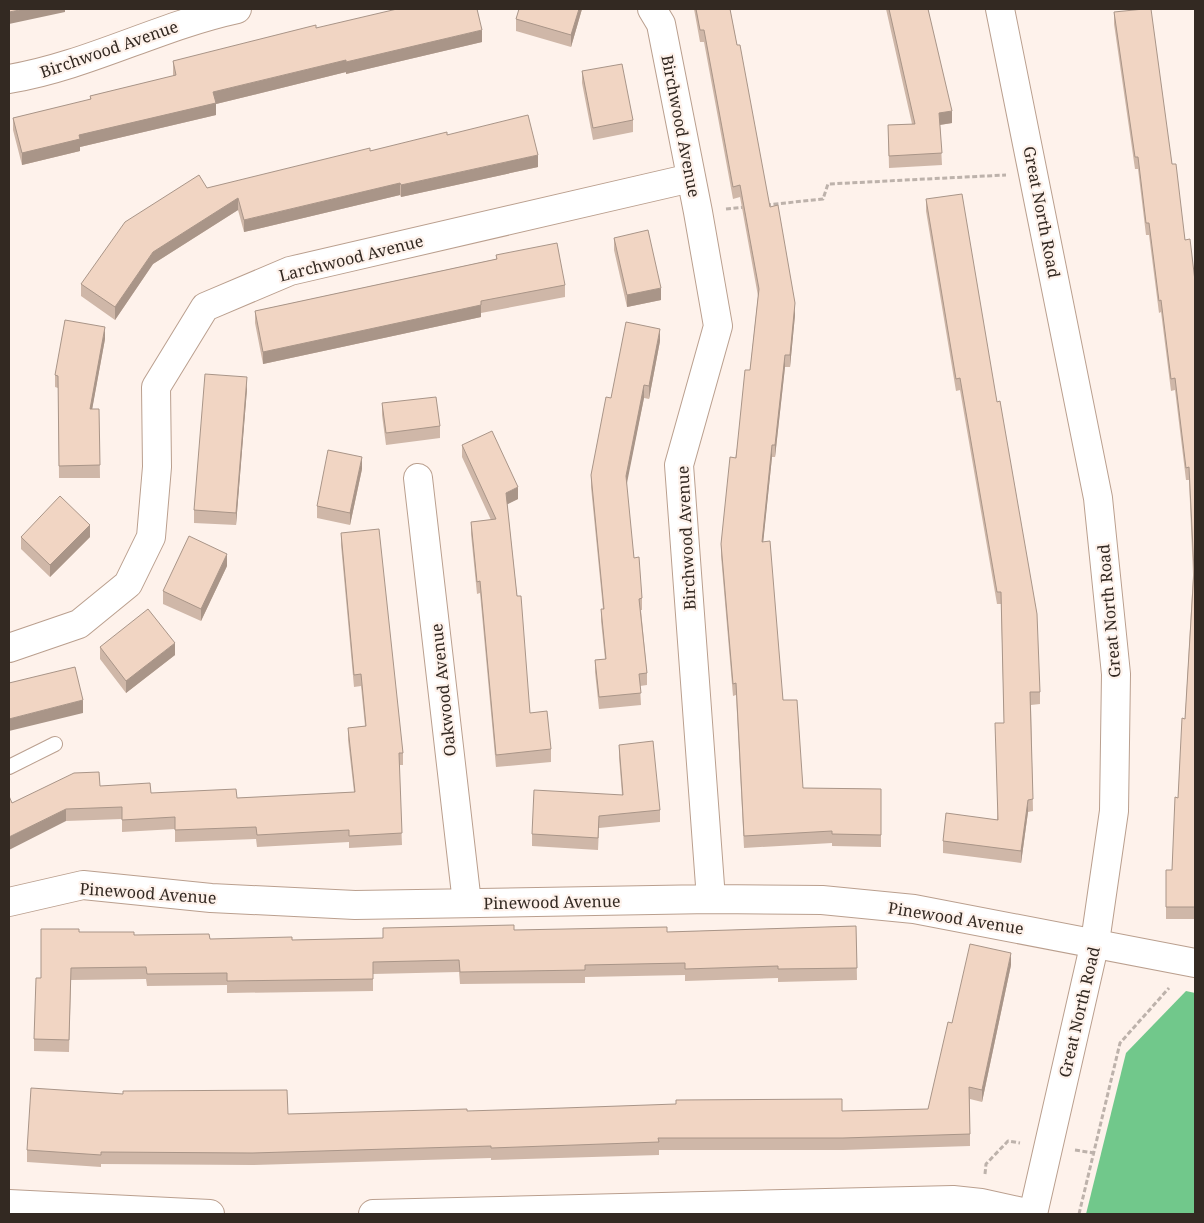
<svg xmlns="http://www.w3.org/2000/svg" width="1204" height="1223" font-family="'Noto Serif',serif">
<rect width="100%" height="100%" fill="#fef2eb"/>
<path fill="#71c88b" d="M1186 991 1195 993V1214H1086L1126 1053Z"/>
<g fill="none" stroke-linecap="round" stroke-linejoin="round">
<g stroke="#ba9f8e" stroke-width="16">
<path id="service" d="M9 767 55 744"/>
</g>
<g stroke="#ba9f8e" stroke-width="30">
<path id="minor" d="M652 9 661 24 698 212 718 326 679 465 711 899
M9 79C87 66 159 26 237 9
M418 478 467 903
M9 648 79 624 128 584 151 537 157 467 156 387 205 307 290 271 691 178
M9 902 83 885 211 898 355 905 711 899 822 900 914 909 1195 963"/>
</g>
<g stroke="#ba9f8e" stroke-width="30">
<path id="tertiary" d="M9 1204 210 1214
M373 1214 953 1200 981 1203 1031 1214"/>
</g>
<g stroke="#ba9f8e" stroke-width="30">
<path id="secondary" d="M1000 9 1098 498 1116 674 1114 811 1095 942 1033 1214"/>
</g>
<path stroke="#bdb2ab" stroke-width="3" stroke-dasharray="5 2.5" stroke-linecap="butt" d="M766 205 823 199 828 184 1006 175
M726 209 745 207
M1075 1150 1094 1153
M985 1174 986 1164 1008 1141 1020 1143
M1079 1214 1120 1043 1169 988"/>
<use href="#service" stroke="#fff" stroke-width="14"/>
<use href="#minor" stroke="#fff" stroke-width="28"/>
<use href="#tertiary" stroke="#fff" stroke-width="28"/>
<use href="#secondary" stroke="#fff" stroke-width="28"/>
</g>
<path fill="#cfb7a8" d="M582 9 571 47 516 31V19Z
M694 9H730L737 45 770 207 795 315 790 367H785L775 457H772L763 542 783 700 803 788 881 789V847L832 846V843L744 848 736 695 733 696 721 556V544L750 370 758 296 740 197 733 199 704 42H700Z
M886 9H928L952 123 940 125 942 165 889 168 888 125 912 124Z
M1114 12 1172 164 1185 240 1195 281V919H1166V870H1172L1178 798 1185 719 1193 575 1189 480H1186L1175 390 1171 391 1161 312 1159 313 1149 235H1146L1138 169H1135L1114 24Z
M316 28 482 42 346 74V72L216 104V115L80 147V151L22 165 13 130V118L90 100V96L173 76V61Z
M582 71 633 120V132L593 140 582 83Z
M447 135 538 167 401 197 400 195 244 232 238 210 153 264 115 320 81 296V284L207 188 370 151Z
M926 199 1040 692V704L1031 705 1033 811 1028 812 1021 863 943 853V841L997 820 1004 723 1001 604H997L960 390 956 391 926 211Z
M614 238 661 300 627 307 614 250Z
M496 255 565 285V297L481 313V317L263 364 255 323V311L496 259Z
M105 339 92 409H99L100 478H59L58 388 55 387V375Z
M660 341 649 399 644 398 626 484 634 558 642 598V610H641L647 673V685L640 686 641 705 599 709 595 672V660L605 659 601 621V609H603L591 487V475L611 398Z
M247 389 236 525 194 523V510Z
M382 403 440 426V438L386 445 382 415Z
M462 445 518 499 507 504 530 713 551 749V762L496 767 480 593 477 594 471 534V522L491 520 462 457Z
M362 469 350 525 317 518V506Z
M341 533 403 753V765H399L402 845 349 848V842L257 847 256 839 175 842V829L122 832V819L66 821 12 803 100 786 151 793 237 798 354 792 348 740V728L365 726 361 686 354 687 341 545Z
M21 537H90L50 577 21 549Z
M227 566 201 621 163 604V591Z
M100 647 175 655 126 693 100 659Z
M619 745 660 810V822L599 828 598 850 532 846V834L622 795 619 757Z
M856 926 857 980 778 982V978L685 981V975L585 977V983L460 984 459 972 373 974V991L227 993V985L147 986 146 979 71 980 69 1052 34 1051V1039L79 932 210 939 292 940 383 938 514 930 667 932Z
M1011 965 982 1102 970 1099V1146L843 1150H659V1155L491 1160V1158L252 1165 101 1164V1167L27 1162V1150L288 1114 467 1111H842L928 1109 952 1023Z"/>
<path fill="#a99588" d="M25 9H65V12L9 24V12Z
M579 9H582L571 47V35Z
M482 30V42L346 74V62Z
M346 60V72L216 104V115L80 147V151L22 165V153L213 92Z
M952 111V123L939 125V113Z
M538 155V167L401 197V185Z
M400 183V195L244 232V220Z
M238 198V210L153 264 115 320V307L153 252Z
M661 288V300L627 307V295Z
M795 303V315L790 367V355Z
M481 305V317L263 364V352Z
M105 327V339L90 421V409Z
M660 329V341L649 399V386Z
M785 355V367L775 457V445Z
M247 377V389L236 525V513Z
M644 385V398L626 488V476Z
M772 445V457L762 554V542Z
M362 457V469L350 525V513Z
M518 487V499L506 505V493Z
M90 525V537L50 577V565Z
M227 554V566L201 621V609Z
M175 643V655L126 693V681Z
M83 700V713L9 731V719Z
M1028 800V812L1021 863V851Z
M66 809V821L9 850V837Z
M1011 953V965L982 1102V1090Z"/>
<path fill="#f1d5c3" stroke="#a99588" d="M9 9H25L9 12Z
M397 9H477L482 30 346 62V60L213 92 216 103 79 135 80 139 22 153 13 118 91 99 90 96 176 75 173 61 316 25V28Z
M519 9H579L571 35 516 19Z
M696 9H730L737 45H740L770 207 778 205 795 303 790 355H785L775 445H772L762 542 770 541 783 700H797L803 788 881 789V835L832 834V831L744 836 736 683 733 684 721 544 730 457 736 458 745 370H750L759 289 740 185 733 187 704 30H700Z
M889 9H928L952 111 939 113 942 153 889 156 888 125 915 124Z
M1144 9H1151L1172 164H1176L1185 240 1190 239 1195 281V907H1166V870H1172L1175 797 1178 798 1182 718 1185 719 1194 570 1189 467 1186 468 1175 378 1171 379 1161 300 1159 301 1149 223H1146L1138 157H1135L1114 12Z
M622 64 633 120 593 128 582 71Z
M528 115 538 155 401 185 400 183 244 220 238 198 153 252 115 307 81 284 125 222 199 175 207 188 370 148V151L447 132V135Z
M962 194 997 402 1000 401 1037 614 1040 692H1030L1033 799 1028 800 1021 851 943 841 946 813 998 820 995 723H1004L1001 592H997L960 378 956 379 926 199Z
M648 230 661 288 627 295 614 238Z
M557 243 565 285 481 301V305L263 352 255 311 497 259 496 255Z
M65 320 105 327 90 409H99L100 465 59 466 58 376 55 375Z
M626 322 660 329 649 386 644 385 626 476 634 558 639 557 642 598 639 599 647 673 639 674 641 693 599 697 595 660 606 659 601 609H604L591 475 606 397 611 398Z
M205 374 247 377 236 513 194 510Z
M436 397 440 426 386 433 382 403Z
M492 431 518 487 506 493 517 596H521L530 713 547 711 551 749 496 755 480 581 477 582 471 522 496 519 462 445Z
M328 450 362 457 350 513 317 506Z
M60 496 90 525 50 565 21 537Z
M379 529 403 753H399L402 833 349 836V830L257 835 256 827 175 830V817L122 820V807L66 809 9 837V796L12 803 74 773 99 772 100 786 150 783 151 793 236 789 237 798 355 792 348 728 366 726 361 674 354 675 341 533Z
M189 536 227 554 201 609 163 591Z
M148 609 175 643 126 681 100 647Z
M75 667 83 700 9 719V683Z
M653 741 660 810 599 816 598 838 532 834 534 790 623 795 619 745Z
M514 925V930L667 927V932L856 926 857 968 778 969V966L685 969V963L585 965V970L460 972 459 960 373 962V979L227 981V973L147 974 146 967 71 968 69 1040 34 1039 36 978H41V929H79V932H134V935L209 934 210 939 292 937V940L383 938V928Z
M970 944 1011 953 982 1090 969 1087 970 1134 843 1138H658L659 1142 491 1148V1146L252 1153 101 1152V1155L27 1150 31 1088 123 1094V1091L287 1090 288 1114 467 1109V1111L563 1108 676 1104V1100L842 1099V1111L928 1109 948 1022 952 1023Z"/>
<g text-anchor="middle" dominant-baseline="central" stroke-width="4.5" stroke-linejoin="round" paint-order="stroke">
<g font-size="16" fill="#332922" stroke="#fef2eb">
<text transform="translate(109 49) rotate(-19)">Birchwood Avenue</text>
<text transform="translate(681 126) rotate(79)">Birchwood Avenue</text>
<text transform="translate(1042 212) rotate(79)">Great North Road</text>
<text transform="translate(351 258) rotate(-14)">Larchwood Avenue</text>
<text transform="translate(686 538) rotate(-93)">Birchwood Avenue</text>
<text transform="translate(1109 611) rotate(-95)">Great North Road</text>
<text transform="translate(443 690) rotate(-96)">Oakwood Avenue</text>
<text transform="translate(148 893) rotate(4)">Pinewood Avenue</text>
<text transform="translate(552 902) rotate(-1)">Pinewood Avenue</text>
<text transform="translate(956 918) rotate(9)">Pinewood Avenue</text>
<text transform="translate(1079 1012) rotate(-77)">Great North Road</text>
</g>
</g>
<rect width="1204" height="1223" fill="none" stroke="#332922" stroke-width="20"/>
</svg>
